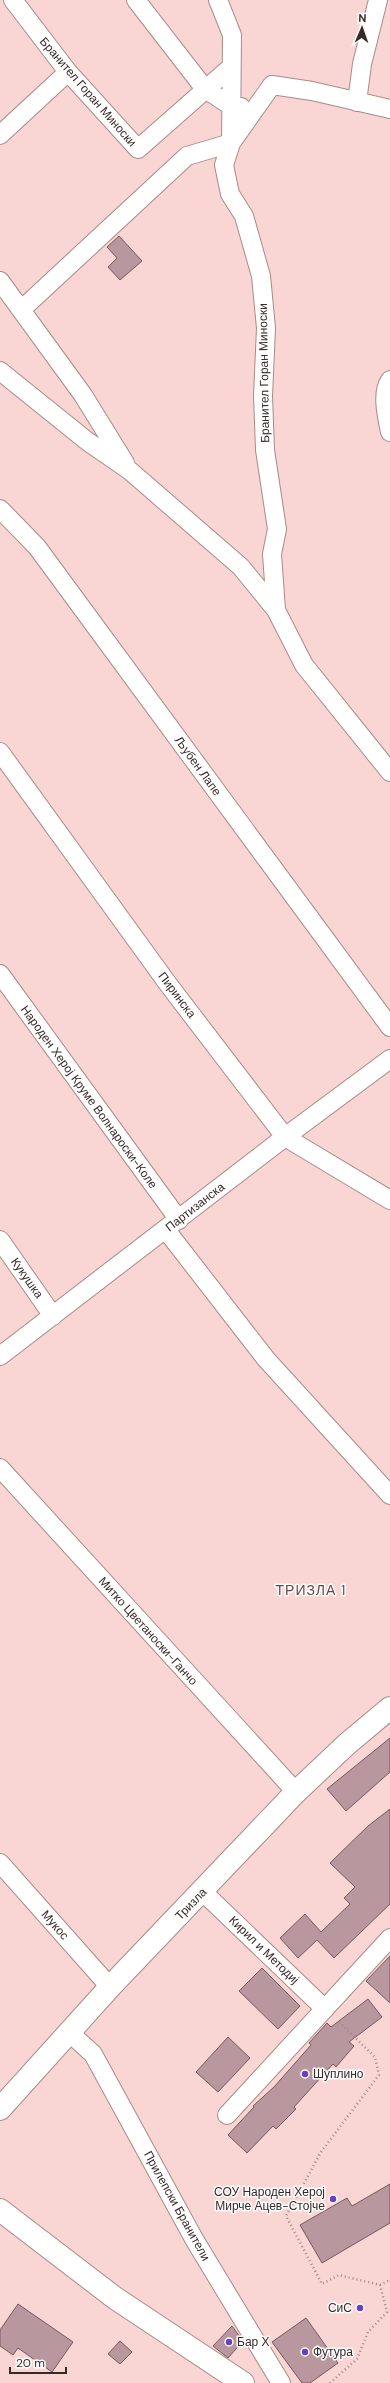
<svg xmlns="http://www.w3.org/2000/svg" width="390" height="2383" font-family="'DM Sans',sans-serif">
<rect width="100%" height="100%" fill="#f9d6d3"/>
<path fill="#b8989e" stroke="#75585d" d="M119 236 142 261 120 280 108 267 117 258 107 247Z
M390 1738V1772L346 1811 327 1789Z
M390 1809V1904L334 1958 317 1940 298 1958 280 1938 305 1914 321 1932 350 1904 344 1898 355 1887 330 1863 368 1826Z
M390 1956V2003L366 1981Z
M262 1968 300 2006 278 2029 239 1991Z
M368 1999 382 2017 349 2042 354 2046 336 2067 333 2064 294 2107 296 2109 276 2129 273 2126 247 2153 228 2135 254 2107 253 2106 274 2087 311 2045 309 2043 327 2023 331 2027Z
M228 2037 250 2058 218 2092 196 2072Z
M390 2184V2223L322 2263 300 2225 347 2198 352 2206Z
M18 2304 73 2342 52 2372 18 2348 13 2355 0 2346V2330Z
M306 2318 338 2363 310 2383H302L272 2342Z
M232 2326 243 2341 228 2358 213 2346Z
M120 2341 132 2352 120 2364 108 2354Z"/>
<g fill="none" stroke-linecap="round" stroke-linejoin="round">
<g stroke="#a98a87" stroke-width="20">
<path id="minor" d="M13 0 68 72 138 149 231 67
M136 0 205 89 231 106 241 107
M218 0 232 35 231 143 224 165 230 194 244 216 261 276 266 328 263 396 265 450 277 529 272 554 276 610
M357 102 362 64 378 0
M0 135 68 72
M231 143 272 85 312 91 390 109
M0 281 83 395 125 463
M21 310 187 156 231 143
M0 371 87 441 129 470 241 567 276 610 304 665 390 772
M390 380C381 393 387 417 390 432
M0 509 37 547 390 1027
M0 752 168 984 285 1137 390 1200
M0 974 179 1220
M166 1230 266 1359 390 1495
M0 1240 53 1316
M0 1356 285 1137 390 1059
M0 1468 296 1792
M0 1863 110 1987
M203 1892 325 2009
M70 2033 93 2054 194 2239 281 2383
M227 2115 390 1938"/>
</g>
<g stroke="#a98a87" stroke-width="24">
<path id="tertiary" d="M0 2109 110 1987 296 1792 347 1744 390 1708
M0 2210 115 2298 243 2383"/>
</g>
<path stroke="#a08785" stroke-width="2.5" stroke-dasharray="1 3" stroke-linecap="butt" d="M380 2285 390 2280
M330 2383 357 2359 368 2332 387 2312 380 2285 339 2275 322 2284 286 2216 321 2152 379 2075 375 2057 337 2020"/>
<use href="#minor" stroke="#fff" stroke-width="18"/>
<use href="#tertiary" stroke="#fff" stroke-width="22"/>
</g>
<g fill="#6842bb" stroke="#fff" stroke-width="1.5">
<circle cx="305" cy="2074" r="4"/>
<circle cx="333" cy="2199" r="4"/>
<circle cx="360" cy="2308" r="4"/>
<circle cx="229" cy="2342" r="4"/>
<circle cx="305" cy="2352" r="4"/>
</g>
<g text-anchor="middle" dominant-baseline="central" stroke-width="3" stroke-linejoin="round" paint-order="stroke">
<g font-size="12" fill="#362928" stroke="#fff">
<text transform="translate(88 92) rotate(49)">Бранител Горан Миноски</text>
<text transform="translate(264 373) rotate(-91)">Бранител Горан Миноски</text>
<text transform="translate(198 766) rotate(54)">Љубен Лапе</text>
<text transform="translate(177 995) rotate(53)">Пиринска</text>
<text transform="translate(89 1097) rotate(54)">Народен Херој Круме Волнароски-Коле</text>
<text transform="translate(195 1207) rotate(-38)">Партизанска</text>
<text transform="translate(27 1278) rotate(55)">Кукушка</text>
<text transform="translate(148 1631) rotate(48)">Митко Цветаноски-Ганчо</text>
<text transform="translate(191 1904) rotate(-46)">Тризла</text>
<text transform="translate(55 1925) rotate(49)">Мукос</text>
<text transform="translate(264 1950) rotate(44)">Кирил и Методиј</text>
<text transform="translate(177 2206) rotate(61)">Прилепски Бранители</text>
</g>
<g font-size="12" fill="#362928" stroke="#fff" text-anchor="start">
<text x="313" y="2074">Шуплино</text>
<text x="325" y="2192" text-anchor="end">СОУ Народен Херој<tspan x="325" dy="14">Мирче Ацев-Стојче</tspan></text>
<text x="352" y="2308" text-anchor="end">СиС</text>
<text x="237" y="2342">Бар Х</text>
<text x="313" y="2352">Футура</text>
</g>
<g font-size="14" letter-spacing="1" fill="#634845" stroke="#fff">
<text x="311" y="1590">ТРИЗЛА 1</text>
</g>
</g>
<g transform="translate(362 28) rotate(2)" stroke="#ffffff" stroke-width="3" paint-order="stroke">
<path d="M0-3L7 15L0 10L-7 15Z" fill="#362928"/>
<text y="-6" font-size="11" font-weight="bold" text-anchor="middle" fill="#362928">N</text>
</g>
<path d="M10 2367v6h56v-6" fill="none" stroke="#362928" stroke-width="2"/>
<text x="16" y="2367" font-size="12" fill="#362928" stroke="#ffffff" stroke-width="3" paint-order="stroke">20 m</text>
</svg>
